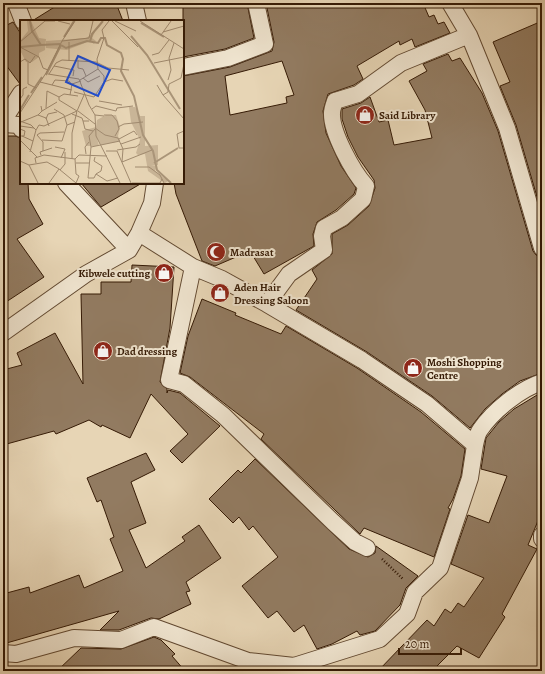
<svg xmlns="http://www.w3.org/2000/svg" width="545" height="674" font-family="Alegreya,serif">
<rect width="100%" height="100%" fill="#e7d5b5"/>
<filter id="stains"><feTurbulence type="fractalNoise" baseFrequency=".005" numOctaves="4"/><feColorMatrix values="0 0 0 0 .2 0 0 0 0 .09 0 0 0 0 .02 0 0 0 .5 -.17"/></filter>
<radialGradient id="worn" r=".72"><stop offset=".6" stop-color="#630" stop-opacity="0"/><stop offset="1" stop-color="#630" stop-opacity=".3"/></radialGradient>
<path fill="#927b61" stroke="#351a05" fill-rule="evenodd" d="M61 3H116L123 21H32Z
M183 3H247L254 38 225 49 183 57Z
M266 3H423L429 17 434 15 438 24 444 22 450 33 415 47 412 39 400 45 399 41 357 66 363 79 354 85 328 94 323 111 326 133 341 166 356 188 354 194 336 210 317 222 313 234 314 246 264 274 250 251 215 266 202 261 176 194 174 183H183V76L230 67 272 51 274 42ZM282 61 294 95 286 97 287 103 230 115 225 76Z
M542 21V214L516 125 500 86 510 82 493 42Z
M13 22 21 34 20 84 3 61V27Z
M448 54 452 61 460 58 482 93 498 131 533 251 536 255 542 257V373L520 381 502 394 485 409 470 428 432 396 367 352 296 310 317 279 312 270 332 254V234L348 225 369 206 375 188 374 180 358 157 348 137 342 119V109L361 103 370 97 379 122 388 120 394 145 432 138 425 110 409 81 427 71 423 64Z
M3 136H15L21 138V183H28L29 199 43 224 17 239 44 277 3 304Z
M81 183H142L101 207Z
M132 265 174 267 170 328 160 382 167 389V393L168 390 180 393 220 426 182 463 170 451 188 434 151 394 130 438 102 425 101 427 89 420 56 434 54 431 3 445V370L22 365 17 353 55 333 83 384 81 294H101V282H131Z
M202 299 236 313 235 315 281 334 286 326 357 368 421 412 465 449 461 476 453 499 448 508 450 509 434 557 364 528 360 534 261 439 264 434 190 377 180 373 188 336Z
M542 392V511L528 545 537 549 502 614 505 617 479 658 457 646 432 671H378L427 620 434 626 445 609 451 613 458 603 464 607 484 578 451 564 468 515 489 523 507 476 481 469 486 438 499 422 514 409Z
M146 453 155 470 131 482 146 523 129 530 146 568 185 541 182 537 199 525 221 558 186 582 190 591 186 592 191 604 159 619 151 618 119 630H100L119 611 3 644V594L29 587 30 593 79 575 84 588 123 571 110 539 114 537 101 500 97 502 87 478Z
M255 459 349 549 368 557 375 553 376 546 418 576 406 588 400 605 375 631 360 635 357 631 332 644 317 649 304 625 294 632 277 611 268 618 242 586 278 557 253 526 249 530 239 517 233 523 209 499 238 470 241 473Z
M154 637 161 640 175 654 172 656 185 671H57L81 648 121 649Z"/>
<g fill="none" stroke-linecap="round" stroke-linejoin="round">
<g stroke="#624931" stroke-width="18">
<path id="minor" d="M16 3 23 21
M134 3 138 21
M450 3 469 35 507 128 542 248
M183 67 228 58 265 44 256 3
M3 121 21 93
M3 124 19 125 21 129
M66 183 129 250
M193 267 169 380 184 384 223 415 333 522 355 542 367 548
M267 304 289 274 324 250 322 236 324 228 342 218 363 199 366 186C353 172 331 132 332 113 332 109 334 104 335 101L358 94 401 63 469 35
M3 333 86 274 129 250 139 233 152 203 155 183
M475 445C476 441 477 434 480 430 493 411 520 389 542 382
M542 535V539
M3 653 16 654 74 638 121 640 154 627 248 661 294 666 380 639 407 614 415 592 440 568 470 478 475 445 427 404 362 360 267 304 222 279 193 267 139 233"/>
</g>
<path stroke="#351a05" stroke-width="2.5" stroke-dasharray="1 2" stroke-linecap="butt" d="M382 559 403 579"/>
<use href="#minor" stroke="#efe4cf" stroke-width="16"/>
</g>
<defs>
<g id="shop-disc" transform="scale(1)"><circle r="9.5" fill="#8f2418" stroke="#efe4cf"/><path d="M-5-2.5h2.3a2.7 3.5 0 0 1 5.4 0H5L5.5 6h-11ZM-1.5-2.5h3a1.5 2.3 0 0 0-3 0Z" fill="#fff"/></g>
<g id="mosque-disc" transform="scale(1)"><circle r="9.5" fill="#8f2418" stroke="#efe4cf"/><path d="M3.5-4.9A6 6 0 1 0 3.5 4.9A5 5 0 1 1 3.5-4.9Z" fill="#fff"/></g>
</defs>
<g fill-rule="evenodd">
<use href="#shop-disc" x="365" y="115"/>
<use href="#mosque-disc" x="216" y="252"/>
<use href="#shop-disc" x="164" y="273"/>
<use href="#shop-disc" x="220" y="293"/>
<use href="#shop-disc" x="103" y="351"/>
<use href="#shop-disc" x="413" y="368"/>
</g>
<g text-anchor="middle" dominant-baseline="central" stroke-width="4" stroke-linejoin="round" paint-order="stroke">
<g font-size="11" font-weight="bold" fill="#351a05" stroke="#efe4cf" text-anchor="start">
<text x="379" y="115">Said Library</text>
<text x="230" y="252">Madrasat</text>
<text x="150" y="273" text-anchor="end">Kibwele cutting</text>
<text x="234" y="287">Aden Hair<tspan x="234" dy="13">Dressing Saloon</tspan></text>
<text x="117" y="351">Dad dressing</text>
<text x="427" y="362">Moshi Shopping<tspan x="427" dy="13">Centre</tspan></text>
</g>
</g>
<g transform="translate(20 20)">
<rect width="164" height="164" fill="#e7d5b5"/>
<path d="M7 1H11L19 18 26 19 25 30 19 33V37L12 42H6L0 30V21L8 11ZM75 12 72 18 76 21 74 24 70 21 47 30 26 28V21L66 18ZM109 87H115L120 96H125V126L138 125V145L131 146H137L135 151 148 161 145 163 128 151 125 134 118 135 116 133 120 120 111 102ZM86 95H96L100 107 98 116 100 121 81 125 77 118 79 126H66L62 111 76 107 77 100Z" fill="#c9b597"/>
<path fill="none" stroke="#aa9579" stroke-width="2" d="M10 1 12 11 21 25 40 24M121 3 144 17M111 16 127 35 160 89M44 17 54 1M70 22 72 14 83 1M41 25 46 28 67 21 78 23 81 18H85L87 25 101 33 103 39 101 51 114 76 123 115 133 131 137 150 151 163M1 27 21 25M26 55 41 25M11 73 22 57M0 90 9 75M134 143 158 128"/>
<path fill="none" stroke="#a08a6f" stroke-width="1" d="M38 1 50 4M92 1 118 27M95 1 116 11M120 1 164 29M143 12 164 6M141 15 151 1M42 21 69 18 73 1M0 22 25 1H35M49 22V41M0 27 19 37 23 48 28 50M132 35 139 33 149 20M58 40V48L63 49 66 56M0 42 5 39 10 43 15 36M8 42V64L16 68M134 43 164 37M34 46 54 50 53 56M78 49 77 39 84 18 82 10 89 1M28 54 59 59 69 85 75 95 84 96M29 54 36 43 42 40 76 42 88 48 109 50M63 58 68 62 80 56M60 60 78 49 84 56V62M148 60 151 50 149 38 154 23M20 62 52 70M32 65 35 60 49 61 52 65M137 65 143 75 164 99M54 72 74 77 84 62 92 59 103 61M50 75 52 64 61 61M143 75 148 72 149 64 161 58 164 44M39 77 44 74 58 76M0 79 3 75V69L7 67M79 81 102 85M34 89 44 95 47 105M72 89 76 86 96 91 97 88 113 86M22 91 37 82M58 91 75 104M0 93 26 53 42 21 55 1M52 94 62 98 63 101H69M18 95 26 98 29 106M75 95 76 116 100 163M84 95H92L97 101 99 109 95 116M26 99 28 94 37 92M0 101 11 105 16 110 10 132M63 101 65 109 73 111M1 102 18 95 22 91 21 86M0 106 14 108M98 107 104 104 123 102M75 108 85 115 98 118 103 129 102 142M0 109 5 111 4 116H0M75 109 69 116 71 127 68 158H74L76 154M16 110 19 105 24 106 57 91 39 80V77L27 71 26 88M164 111 157 114 159 128H164M17 115 20 113 44 112M17 115 23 122V131M2 116 13 121M99 119 114 111 117 115M0 120 17 137M22 120 42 121 47 105 55 102M101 124 121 117M35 127 45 129 41 138M71 127 100 121M97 130 116 127 120 124M86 131H97L111 163M66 134 65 127 69 122M21 135 20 132 32 128M75 137 74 141 82 146 81 151 76 154 87 161 98 158M52 139V113L57 91 64 75M55 139 59 135 87 136M0 141 9 145 27 142 39 149M102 142 132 130M16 143 15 138 24 135 55 139 56 154 59 156 56 163M56 143H69M9 145 18 163M115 147H129L140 155 144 163M40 150 45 144V132M29 163 39 149 56 163M112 163H140L142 159"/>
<path fill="#1d4ed8" fill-opacity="0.15" stroke="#1d4ed8" stroke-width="2" d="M58 36 90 50 78 76 46 62Z"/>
<rect width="164" height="164" fill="none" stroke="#351a05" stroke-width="2"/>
</g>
<rect width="545" height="674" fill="none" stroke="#e7d5b5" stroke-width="16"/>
<rect x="4" y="4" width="537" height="666" fill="none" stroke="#351a05" stroke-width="2"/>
<rect x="8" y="8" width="529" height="658" fill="none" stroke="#351a05"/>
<path d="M399 648v6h62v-6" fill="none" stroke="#351a05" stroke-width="2"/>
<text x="405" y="648" font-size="12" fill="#351a05" stroke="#efe4cf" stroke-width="3" paint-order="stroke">20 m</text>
<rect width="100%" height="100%" filter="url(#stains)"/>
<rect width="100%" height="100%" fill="url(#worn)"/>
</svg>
